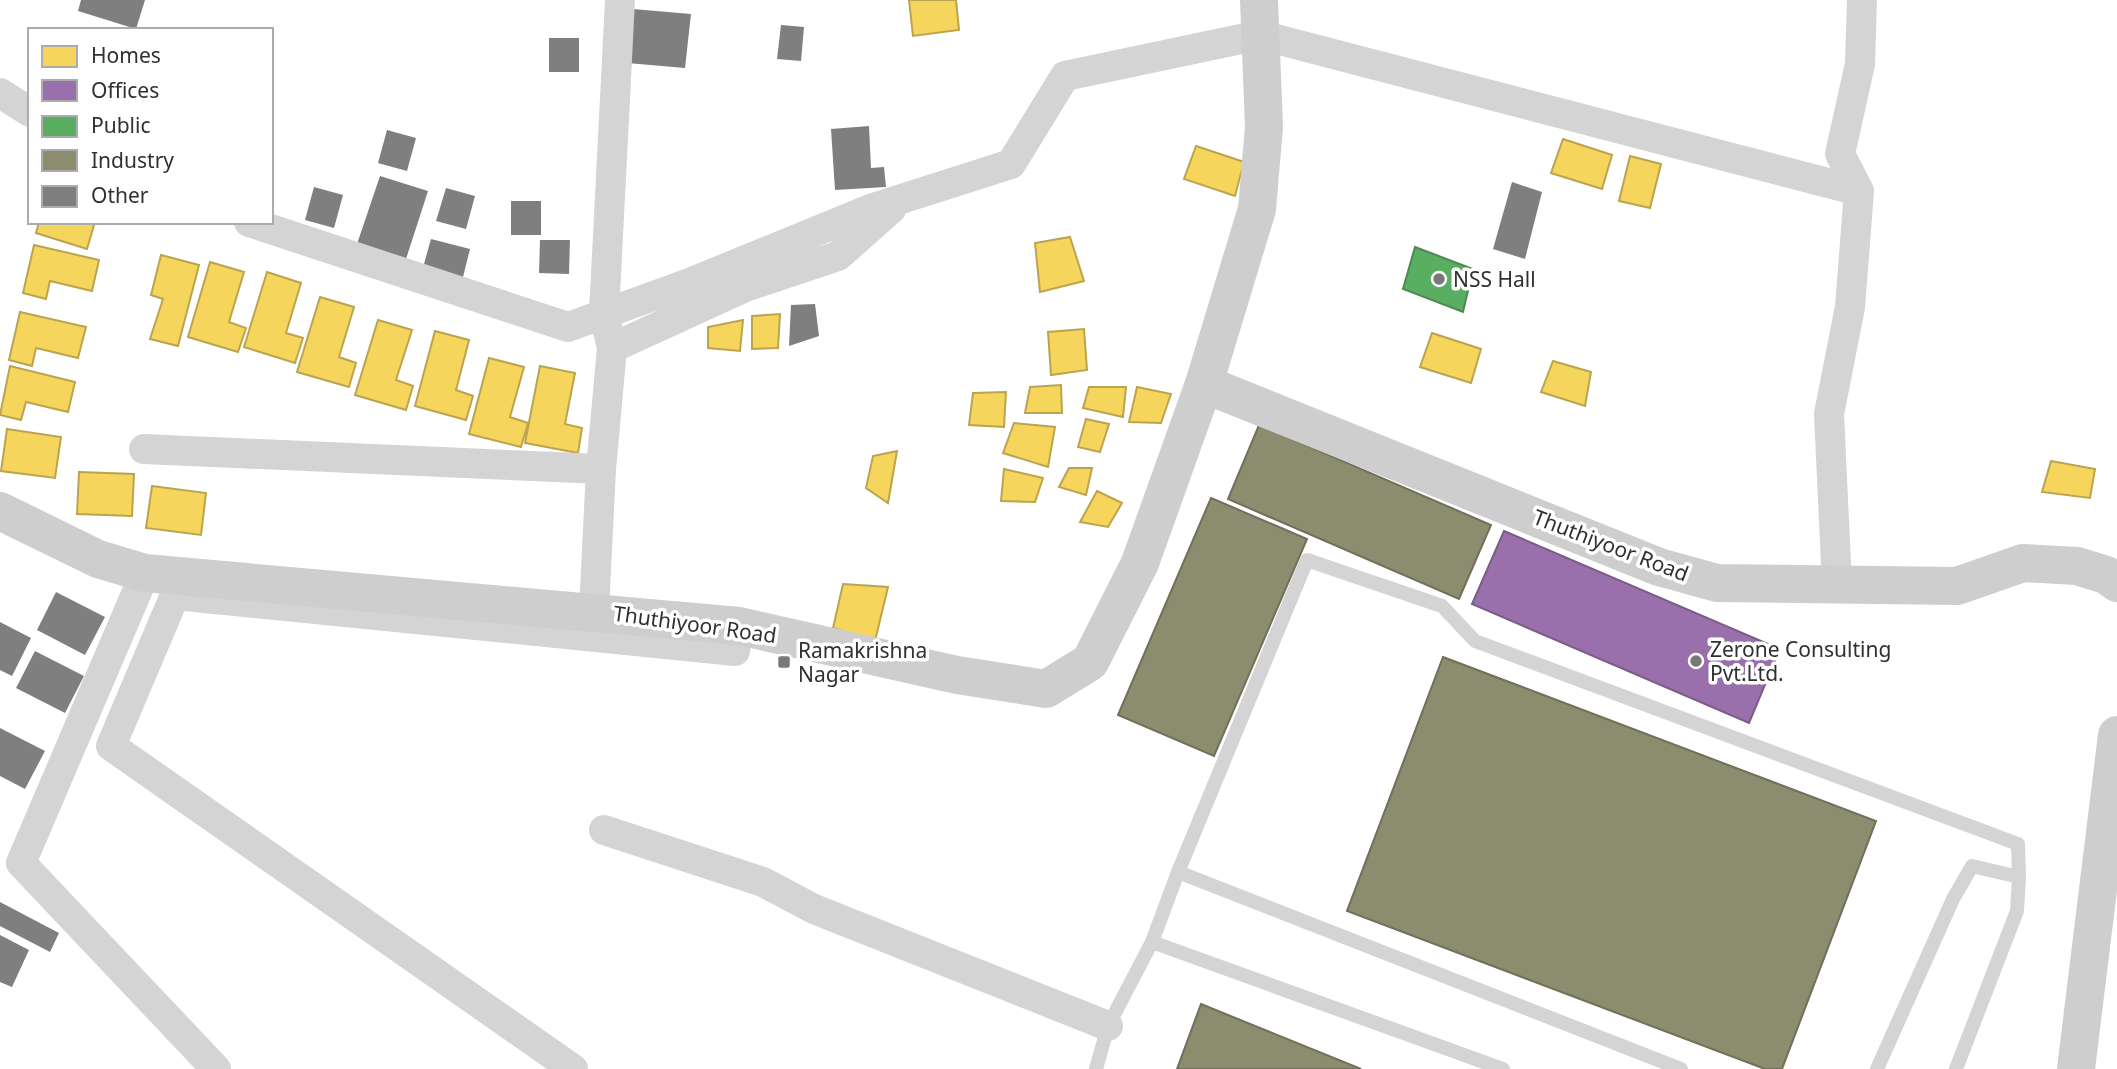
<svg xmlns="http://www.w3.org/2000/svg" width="2117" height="1069" font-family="'Noto Sans',sans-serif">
<rect width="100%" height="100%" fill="#fff"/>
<path fill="#f6d55c" stroke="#bba44f" stroke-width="2" d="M909 0H956L959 30 913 36Z
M1563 139 1612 155 1602 189 1551 173Z
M1196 146 1244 162 1235 196 1184 179Z
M1630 156 1661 164 1650 208 1619 201Z
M39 222H88L94 225 87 249 36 233Z
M1070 237 1084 281 1040 292 1035 243Z
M34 245 99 260 92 291 50 281 46 299 23 293Z
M161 255 199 265 178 346 150 339 163 299 151 295Z
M210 262 244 272 229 322 246 328 238 352 188 337Z
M267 272 301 283 286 333 303 338 295 363 244 347Z
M320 297 354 307 339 357 356 363 349 387 297 372Z
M20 312 86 327 78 358 36 348 32 366 9 360Z
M780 314 778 348 752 349V316Z
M378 320 412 330 396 380 413 386 406 410 355 395Z
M743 320 740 351 708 348V327Z
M1084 329 1087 370 1051 375 1048 332Z
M435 331 469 340 456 390 473 396 466 420 415 406Z
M1432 333 1481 349 1471 383 1420 367Z
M489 358 524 367 510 417 528 423 521 447 469 434Z
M1553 361 1591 372 1585 406 1541 392Z
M10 366 75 382 68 412 26 402 21 420 0 415Z
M540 366 575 373 565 424 582 428 578 453 525 443Z
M1061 385 1062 413H1025L1030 387Z
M1089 387H1126L1123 417 1083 408Z
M1137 387 1171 394 1161 423 1129 422Z
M1006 392 1004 427 969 425 973 393Z
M1086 419 1109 424 1100 452 1078 447Z
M1014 423 1055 427 1048 467 1003 453Z
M7 429 61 437 55 478 1 471Z
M897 451 888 503 866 488 873 456Z
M2051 461 2095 469 2090 498 2042 492Z
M1069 468H1092L1086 495 1059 487Z
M1004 469 1043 478 1035 502 1001 501Z
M79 472 134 474 132 516 77 514Z
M152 486 206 493 201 535 146 528Z
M1097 491 1122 503 1108 527 1080 522Z
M843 584 888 587 875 641 833 628Z"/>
<path fill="#9970ab" stroke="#7a5d86" stroke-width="2" d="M1504 531 1780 649 1749 723 1472 604Z"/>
<path fill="#5aae61" stroke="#4d8852" stroke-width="2" d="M1415 247 1473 269 1463 312 1403 289Z"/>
<path fill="#8c8c6e" stroke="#70705b" stroke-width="2" d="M1259 425 1491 525 1459 599 1228 499Z
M1211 498 1307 539 1214 756 1118 715Z
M1443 657 1876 821 1782 1069H1765L1347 911Z
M1201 1004 1361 1069H1177Z"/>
<path fill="#7f7f7f" d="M81 0H145L136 29 78 11Z
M633 9 691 14 685 68 627 63Z
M781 25 804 27 801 61 777 59Z
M549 38H579V72H549Z
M869 126 871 168 884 167 886 187 835 190 831 129Z
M387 130 416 138 407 171 378 163Z
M380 176 428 191 406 259 357 244Z
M1512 182 1542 192 1525 259 1493 249Z
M314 187 343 195 334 228 305 220Z
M446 188 475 196 466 229 436 221Z
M511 201H541V235H511Z
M431 239 470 249 462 281 422 271Z
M540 240H570L569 274 539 273Z
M815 304 819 336 789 346 791 305Z
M56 592 105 617 85 655 37 630Z
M0 622 31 638 12 676 0 670Z
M35 651 84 676 65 713 16 688Z
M0 728 45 751 25 789 0 776Z
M0 902 59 933 50 952 0 926Z
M0 935 29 950 12 987 0 982Z"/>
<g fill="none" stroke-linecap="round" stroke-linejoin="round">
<path stroke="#d4d4d4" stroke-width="14" d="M1178 872 1681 1069
M1152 942 1503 1069
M1096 1069 1108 1026 1152 942 1178 872 1307 560 1442 606 1475 641 2018 844 2019 877 2017 911 1956 1069
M1877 1069 1953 899 1972 866 2019 877"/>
<path stroke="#d4d4d4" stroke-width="30" d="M0 93 30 112
M249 222 568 327 692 282 873 208 1011 164 1065 76 1260 35 1859 191
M612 348 745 287 838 256 891 209
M144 449 601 469
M145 573 21 863 216 1069
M1837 585 1829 414 1850 307 1859 191 1840 154 1860 64 1862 0
M594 611 601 469 612 348 604 314 620 0
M604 830 763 882 814 909 1108 1026
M573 1069 111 746 175 595 735 651 739 626"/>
<path stroke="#cecece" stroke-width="38" d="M1204 384 1659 567 1717 583 1957 586 2023 563 2077 566 2106 575 2117 583
M0 511 98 559 145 573 739 626 957 675 1046 689 1090 662 1140 563 1204 384 1257 209 1264 127 1259 0
M2076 1069 2117 735"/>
</g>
<g fill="#787878" stroke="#fff" stroke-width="2.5">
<circle cx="1439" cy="279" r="7"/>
<circle cx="1696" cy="661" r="7"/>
<rect x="777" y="655" width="14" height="14" rx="3.5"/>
</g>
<g text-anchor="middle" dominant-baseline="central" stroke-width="7" stroke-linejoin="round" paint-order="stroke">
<g font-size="21" fill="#303030" stroke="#fff" text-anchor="start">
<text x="1453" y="279">NSS Hall</text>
<text x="1710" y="649">Zerone Consulting<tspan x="1710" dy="24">Pvt.Ltd.</tspan></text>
<text x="798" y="650">Ramakrishna<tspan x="798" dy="24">Nagar</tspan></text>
</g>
<g font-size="21" fill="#303030" stroke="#fff">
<text transform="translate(1611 545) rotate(21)">Thuthiyoor Road</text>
<text transform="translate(695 624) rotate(8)">Thuthiyoor Road</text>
</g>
</g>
<rect x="28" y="28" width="245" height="196" fill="#ffffff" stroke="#acacac" stroke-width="2"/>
<rect x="42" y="46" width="35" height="21" fill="#f6d55c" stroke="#acacac" stroke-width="2"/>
<text x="91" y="63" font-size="21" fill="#303030">Homes</text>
<rect x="42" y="80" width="35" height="21" fill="#9970ab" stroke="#acacac" stroke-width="2"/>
<text x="91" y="98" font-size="21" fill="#303030">Offices</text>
<rect x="42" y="116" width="35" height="21" fill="#5aae61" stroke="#acacac" stroke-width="2"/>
<text x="91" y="133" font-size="21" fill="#303030">Public</text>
<rect x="42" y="150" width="35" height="21" fill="#8c8c6e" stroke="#acacac" stroke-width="2"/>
<text x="91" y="168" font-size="21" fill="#303030">Industry</text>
<rect x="42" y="186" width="35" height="21" fill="#7f7f7f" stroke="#acacac" stroke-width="2"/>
<text x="91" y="203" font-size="21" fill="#303030">Other</text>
</svg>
